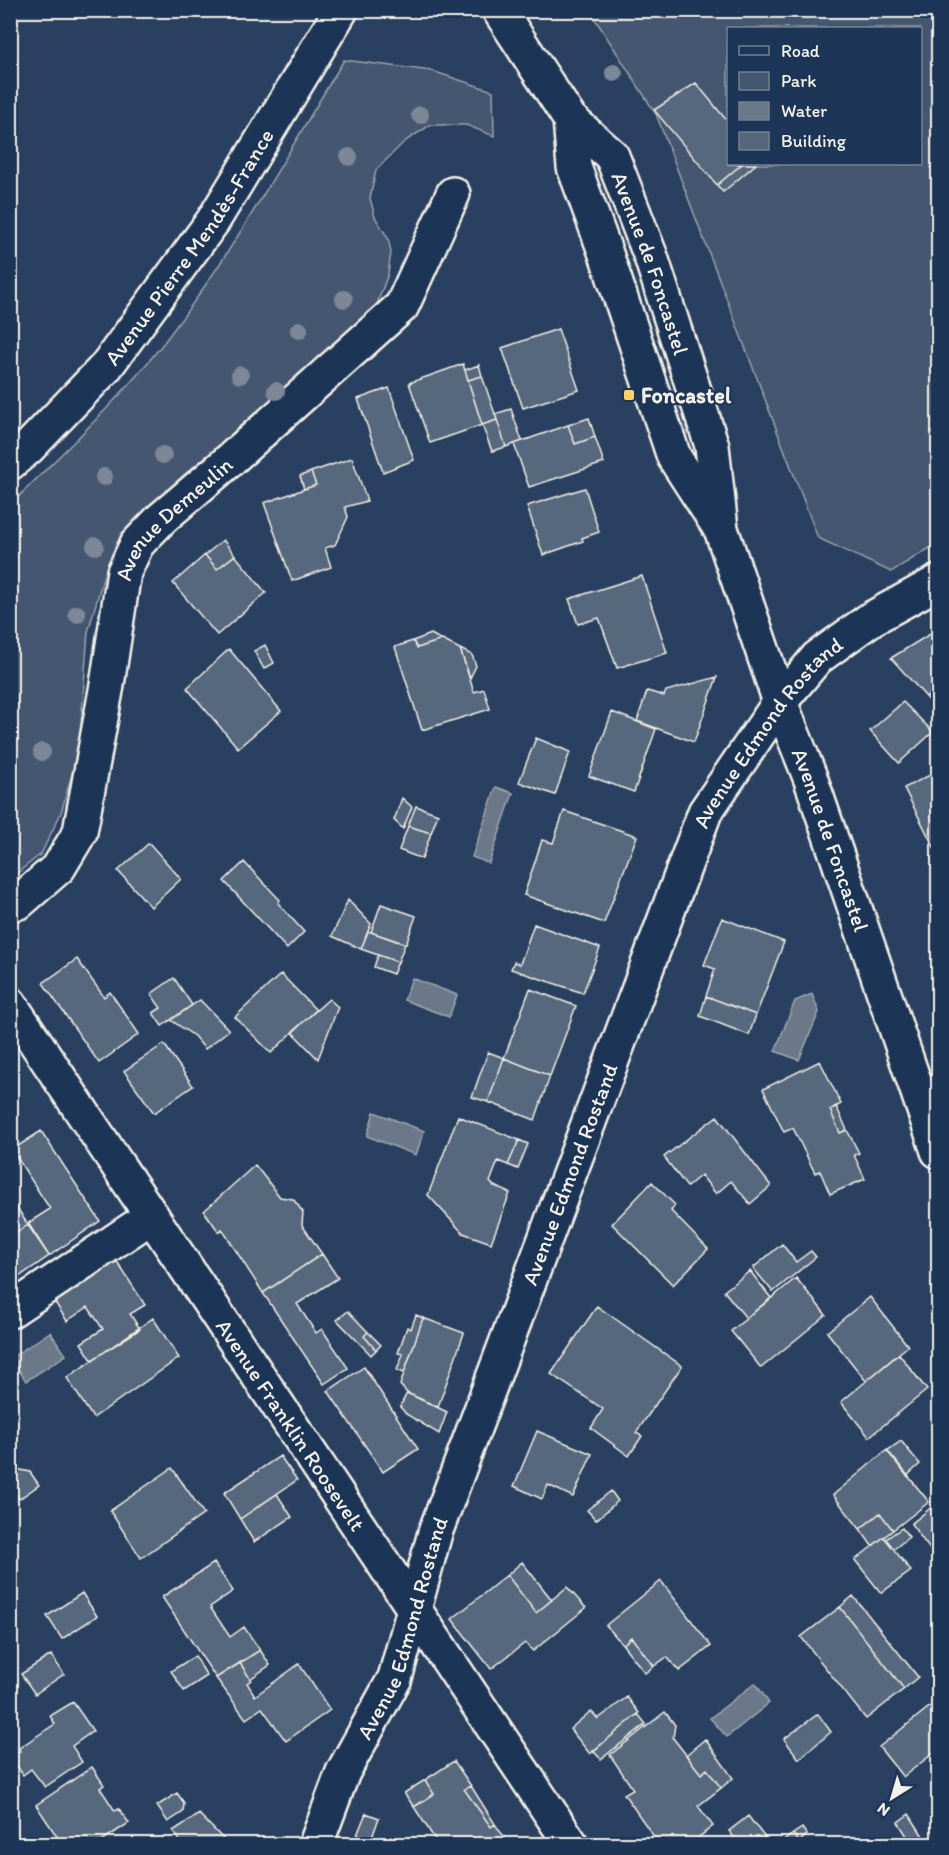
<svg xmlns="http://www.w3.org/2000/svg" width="949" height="1855" font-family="Itim,sans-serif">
<rect width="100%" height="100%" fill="#2a4060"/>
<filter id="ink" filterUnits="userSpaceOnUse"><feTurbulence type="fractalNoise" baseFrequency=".0167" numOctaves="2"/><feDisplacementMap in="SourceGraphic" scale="12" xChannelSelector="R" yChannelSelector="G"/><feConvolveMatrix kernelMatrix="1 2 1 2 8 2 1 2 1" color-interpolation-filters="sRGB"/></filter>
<g filter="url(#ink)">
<path fill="#445771" stroke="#9ca4ac" stroke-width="1.5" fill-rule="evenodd" d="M590 11H938V543L891 572 818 538 656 114ZM728 28H920V164H728Z
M344 60 432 71 493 91 494 136 466 125H430L404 142 376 170 370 198 375 217 388 238 391 252 388 274 371 320 281 399 233 434 185 474 135 520 104 575 88 632 79 749 61 813 41 854 11 878V504C64 451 119 401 165 341 233 253 286 155 344 60Z"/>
<path fill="#6a788a" stroke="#a1a8b0" stroke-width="1.5" d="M496 787 513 793 489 863 472 857Z
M412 978 457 995 449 1017 404 1000Z
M812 994 819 1012 799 1060 775 1051 795 1001Z
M374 1112 424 1131 416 1155 367 1136Z
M50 1332 66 1355 26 1381 11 1358Z
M755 1683 769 1703 727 1737 710 1718Z"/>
<path fill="#56677d" stroke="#f4f1e8" stroke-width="1.5" d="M696 83 728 122V164H742L717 185 654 110Z
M742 164H756L723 192 717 185Z
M558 329 579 390 523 408 502 348Z
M463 364 482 425 430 443 409 383Z
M479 365 482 376 468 380 465 370Z
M482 376 497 420 482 425 468 380Z
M389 388 414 460 383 472 358 399Z
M511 409 522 441 506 447 495 414Z
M589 418 595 437 575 444 568 425Z
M497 420 506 447 492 451 482 425Z
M568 425 575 444 595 437 604 463 529 487 514 444Z
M352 458 367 501 345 507 348 517 335 545 325 548 331 567 292 581 264 503 316 485 311 472Z
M311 472 316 485 304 489 300 476Z
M585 488 599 532 582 538 583 541 543 555 527 506Z
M223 540 235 555 217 569 205 555Z
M205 555 217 569 235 555 266 593 217 635 173 583Z
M642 576 667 653 617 668 599 618 578 624 569 599Z
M938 629V689L926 697 891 658Z
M431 634 442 640 417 648 413 641Z
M442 640 460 649 474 692 484 689 490 709 422 730 395 647 413 641 417 648Z
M265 645 274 663 264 669 254 651Z
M229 649 281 711 238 748 187 688Z
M460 649 472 655 476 666 470 678Z
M717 677 694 742 637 721 647 691 664 696 666 691Z
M938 689V711L926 697Z
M903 702 933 732 899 763 870 731Z
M612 712 656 729 634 792 589 776Z
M536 738 570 752 555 795 519 782Z
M938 771V855L904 788Z
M402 798 412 807 403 829 394 820Z
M416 806 438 814 431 833 408 826Z
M564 811 637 836 604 923 524 895 542 840 553 843Z
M408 826 431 833 422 859 399 850Z
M149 843 181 879 151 907 118 871Z
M244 862 280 900 278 903 304 932 287 949 224 881Z
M348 900 371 924 361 949 332 936Z
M381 904 416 916 406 944 371 932Z
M722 918 784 942 756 1015 706 996 715 969 704 965Z
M534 924 600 948 583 993 511 969 514 962 520 964Z
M368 931 405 944 398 962 361 949Z
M378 955 398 962 393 974 374 967Z
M77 959 104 997 110 992 139 1034 99 1063 43 983Z
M281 974 316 1010 271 1053 235 1017Z
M174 978 192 1005 162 1026 153 1013 161 1008 151 994Z
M530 989 576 1006 550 1076 504 1058Z
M706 996 756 1015 749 1035 700 1016Z
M329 999 338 1007 318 1059 292 1032Z
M200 1000 229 1030 205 1049 194 1036 171 1020Z
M164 1044 193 1086 154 1113 124 1071Z
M488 1052 504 1058 488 1102 472 1097Z
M504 1058 550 1076 535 1120 488 1102Z
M820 1061 841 1104 830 1110 840 1133 847 1130 859 1153 854 1155 865 1179 830 1194 820 1171 815 1173 793 1128 784 1132 763 1089Z
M836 1106 847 1130 840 1133 830 1110Z
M458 1116 519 1140 508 1165 498 1161 490 1182 494 1186 510 1193 491 1243 463 1233 428 1195Z
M717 1116 771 1186 750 1204 731 1181 716 1194 701 1175 687 1187 664 1157Z
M41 1131 100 1221 49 1256 28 1223 50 1209 12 1150Z
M519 1140 528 1144 518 1169 508 1165Z
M255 1165 280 1197 293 1199 303 1212 302 1225 322 1254 263 1293 222 1229 219 1232 204 1211Z
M652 1182 675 1205 671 1211 708 1249 673 1285 612 1224Z
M14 1203 28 1225 11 1236 10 1205Z
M28 1225 49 1256 10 1283V1236Z
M782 1244 796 1262 811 1251 816 1257 773 1292 753 1268Z
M322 1254 338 1278 297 1304 316 1333 322 1329 348 1368 324 1384 263 1293Z
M116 1260 145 1305 130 1314 140 1329 92 1360 81 1343 103 1329 88 1307 67 1321 54 1301Z
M750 1271 771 1298 746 1318 724 1291Z
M796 1278 826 1315 761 1368 731 1331Z
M870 1297 908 1346 866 1381 827 1332Z
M597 1306 682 1366 636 1433 642 1436 629 1456 591 1428 603 1409 551 1374Z
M348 1311 368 1332 364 1336 376 1350 371 1355 337 1320Z
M416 1315 423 1318 404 1373 397 1370 403 1354 398 1353 407 1327 411 1329Z
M153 1318 179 1358 93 1418 67 1378Z
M423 1318 464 1333 438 1407 407 1393 400 1385Z
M368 1332 381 1345 376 1350 364 1336Z
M899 1354 927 1390 869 1437 841 1402Z
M364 1367 418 1449 383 1472 328 1391Z
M407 1393 447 1412 439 1434 406 1414 400 1407Z
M537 1431 592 1454 573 1497 548 1485 542 1499 514 1486Z
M901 1441 920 1464 907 1476 887 1451Z
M887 1450 929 1502 893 1530 880 1513 860 1529 833 1495Z
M280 1456 297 1480 240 1519 224 1493Z
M10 1460 16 1469 30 1472 39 1485 19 1499 10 1486Z
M172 1468 204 1514 141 1558 110 1511Z
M611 1491 618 1501 596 1520 587 1510Z
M277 1494 292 1517 254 1542 240 1519Z
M938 1502V1560L911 1524Z
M880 1513 893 1530 872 1546 860 1529Z
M902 1528 909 1537 894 1549 886 1539Z
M884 1537 911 1571 881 1593 855 1560Z
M522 1562 552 1600 536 1613 507 1575Z
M214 1563 233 1591 210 1607 230 1637 244 1627 260 1650 216 1678 162 1597Z
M507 1575 536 1613 567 1587 586 1608 533 1651 525 1643 491 1669 452 1619Z
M661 1581 711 1646 679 1671 667 1657 654 1666 631 1637 623 1645 606 1625Z
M82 1593 97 1616 62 1639 47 1616Z
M853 1596 918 1677 904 1689 840 1607Z
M840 1607 904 1689 866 1719 801 1637Z
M631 1637 654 1666 645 1673 623 1645Z
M260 1650 270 1665 250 1679 240 1663Z
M51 1655 64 1674 35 1694 21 1674Z
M195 1656 207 1676 184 1691 171 1671Z
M240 1663 251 1680 247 1683 255 1696 299 1664 330 1710 286 1741 262 1708 246 1719 216 1678Z
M627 1697 639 1713 590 1754 570 1729 591 1711 598 1719Z
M938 1700V1754L936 1751 903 1777 879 1747Z
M73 1702 93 1731 72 1746 82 1762 45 1787 31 1769 23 1775 10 1756 20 1751 19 1748 55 1724 50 1716Z
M665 1712 675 1725 673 1738 701 1774 707 1769 721 1788 698 1806 713 1826 690 1844H659L624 1794 633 1789 610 1755Z
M638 1714 646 1724 601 1759 593 1751Z
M818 1714 831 1732 799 1759 784 1739Z
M705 1739 733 1778 721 1788 707 1769 701 1774 686 1755Z
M454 1761 471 1786 464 1789 491 1827 495 1824 509 1844H438L414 1807 434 1794 425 1780Z
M92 1767 104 1785 100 1788 115 1811 119 1809 129 1823 97 1844H62L36 1805Z
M425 1780 434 1794 414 1807 404 1793Z
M471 1786 495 1824 491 1827 464 1789Z
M177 1793 184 1803 183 1812 168 1822 157 1806Z
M366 1813 379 1818 371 1840 357 1835Z
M199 1814 228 1844H182L173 1831Z
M909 1814 928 1844H912L898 1822Z
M748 1816 770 1844H739L729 1831Z
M802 1828 807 1835 799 1842 793 1834Z
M793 1834 799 1842 796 1844H779Z"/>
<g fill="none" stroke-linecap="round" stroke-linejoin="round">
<g stroke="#f4f1e8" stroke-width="38">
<g id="minor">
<path id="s1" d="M10 904 19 902 59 867 80 832 107 685 124 572 137 544 162 518 222 467 402 306 453 194"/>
<path id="s2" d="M10 1004 571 1844"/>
<path d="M10 1311 152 1216"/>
<path id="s3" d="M316 1844 343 1772 395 1678 435 1533 705 812 780 702 817 658 871 619 938 582"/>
</g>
</g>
<g stroke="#f4f1e8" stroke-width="38">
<g id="tertiary">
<path id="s4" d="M499 10 570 119 612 156 651 257 712 446 721 529 780 702 810 777 938 1151"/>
<path d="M570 119 574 167 606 254 674 457 718 525"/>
<path id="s5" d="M10 463 28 448 105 368 213 221 341 10"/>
</g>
</g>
<use href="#minor" stroke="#1d3557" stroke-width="33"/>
<use href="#tertiary" stroke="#1d3557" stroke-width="33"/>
</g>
<g fill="#7c8897">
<circle cx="614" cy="73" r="9"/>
<circle cx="420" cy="115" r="9"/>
<circle cx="349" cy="157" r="9"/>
<circle cx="344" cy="299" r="9"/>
<circle cx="299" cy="330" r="9"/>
<circle cx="240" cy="375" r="9"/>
<circle cx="276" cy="391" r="9"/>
<circle cx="163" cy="455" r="9"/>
<circle cx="104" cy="477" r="9"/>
<circle cx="95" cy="546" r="9"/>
<circle cx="77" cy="614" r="9"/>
<circle cx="42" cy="752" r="9"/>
</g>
</g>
<rect fill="#ffd166" stroke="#1d3557" stroke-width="2" x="623" y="389" width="12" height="12" rx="3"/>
<g text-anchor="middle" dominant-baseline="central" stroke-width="4.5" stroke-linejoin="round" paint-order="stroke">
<g font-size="22" fill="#f4f1e8" stroke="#1d3557">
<text stroke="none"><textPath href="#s5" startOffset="282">Avenue Pierre Mendès-France</textPath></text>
<text stroke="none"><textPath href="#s4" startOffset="300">Avenue de Foncastel</textPath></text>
<text stroke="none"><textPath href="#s1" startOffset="440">Avenue Demeulin</textPath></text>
<text stroke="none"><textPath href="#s3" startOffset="1206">Avenue Edmond Rostand</textPath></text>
<text stroke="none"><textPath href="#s4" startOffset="906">Avenue de Foncastel</textPath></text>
<text stroke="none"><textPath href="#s3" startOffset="718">Avenue Edmond Rostand</textPath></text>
<text stroke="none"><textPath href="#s2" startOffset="506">Avenue Franklin Roosevelt</textPath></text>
<text stroke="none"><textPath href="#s3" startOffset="234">Avenue Edmond Rostand</textPath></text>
</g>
<g font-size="22" font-weight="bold" fill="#f4f1e8" stroke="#1d3557" text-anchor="start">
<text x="641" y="395">Foncastel</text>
</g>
</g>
<rect width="949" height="1855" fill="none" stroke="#1d3557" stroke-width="36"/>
<rect x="18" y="18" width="913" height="1819" fill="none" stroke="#f4f1e8" stroke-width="2" filter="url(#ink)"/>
<rect x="727" y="27" width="195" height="138" fill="#1d3557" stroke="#738091" stroke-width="1.5"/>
<rect x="739" y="46" width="30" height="9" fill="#1d3557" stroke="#738091" stroke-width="1.5"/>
<text x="781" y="57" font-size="18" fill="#f4f1e8">Road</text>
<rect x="739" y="72" width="30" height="18" fill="#445771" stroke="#738091" stroke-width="1.5"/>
<text x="781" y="87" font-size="18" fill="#f4f1e8">Park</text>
<rect x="739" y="102" width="30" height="18" fill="#6a788a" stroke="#738091" stroke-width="1.5"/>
<text x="781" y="117" font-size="18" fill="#f4f1e8">Water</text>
<rect x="739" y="132" width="30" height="18" fill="#56677d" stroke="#738091" stroke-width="1.5"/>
<text x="781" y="147" font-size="18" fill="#f4f1e8">Building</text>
<g transform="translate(892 1798) rotate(217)" stroke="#1d3557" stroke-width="4.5" paint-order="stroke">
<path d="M0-4.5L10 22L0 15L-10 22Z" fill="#f4f1e8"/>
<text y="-9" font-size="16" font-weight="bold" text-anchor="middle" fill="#f4f1e8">N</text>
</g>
</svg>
